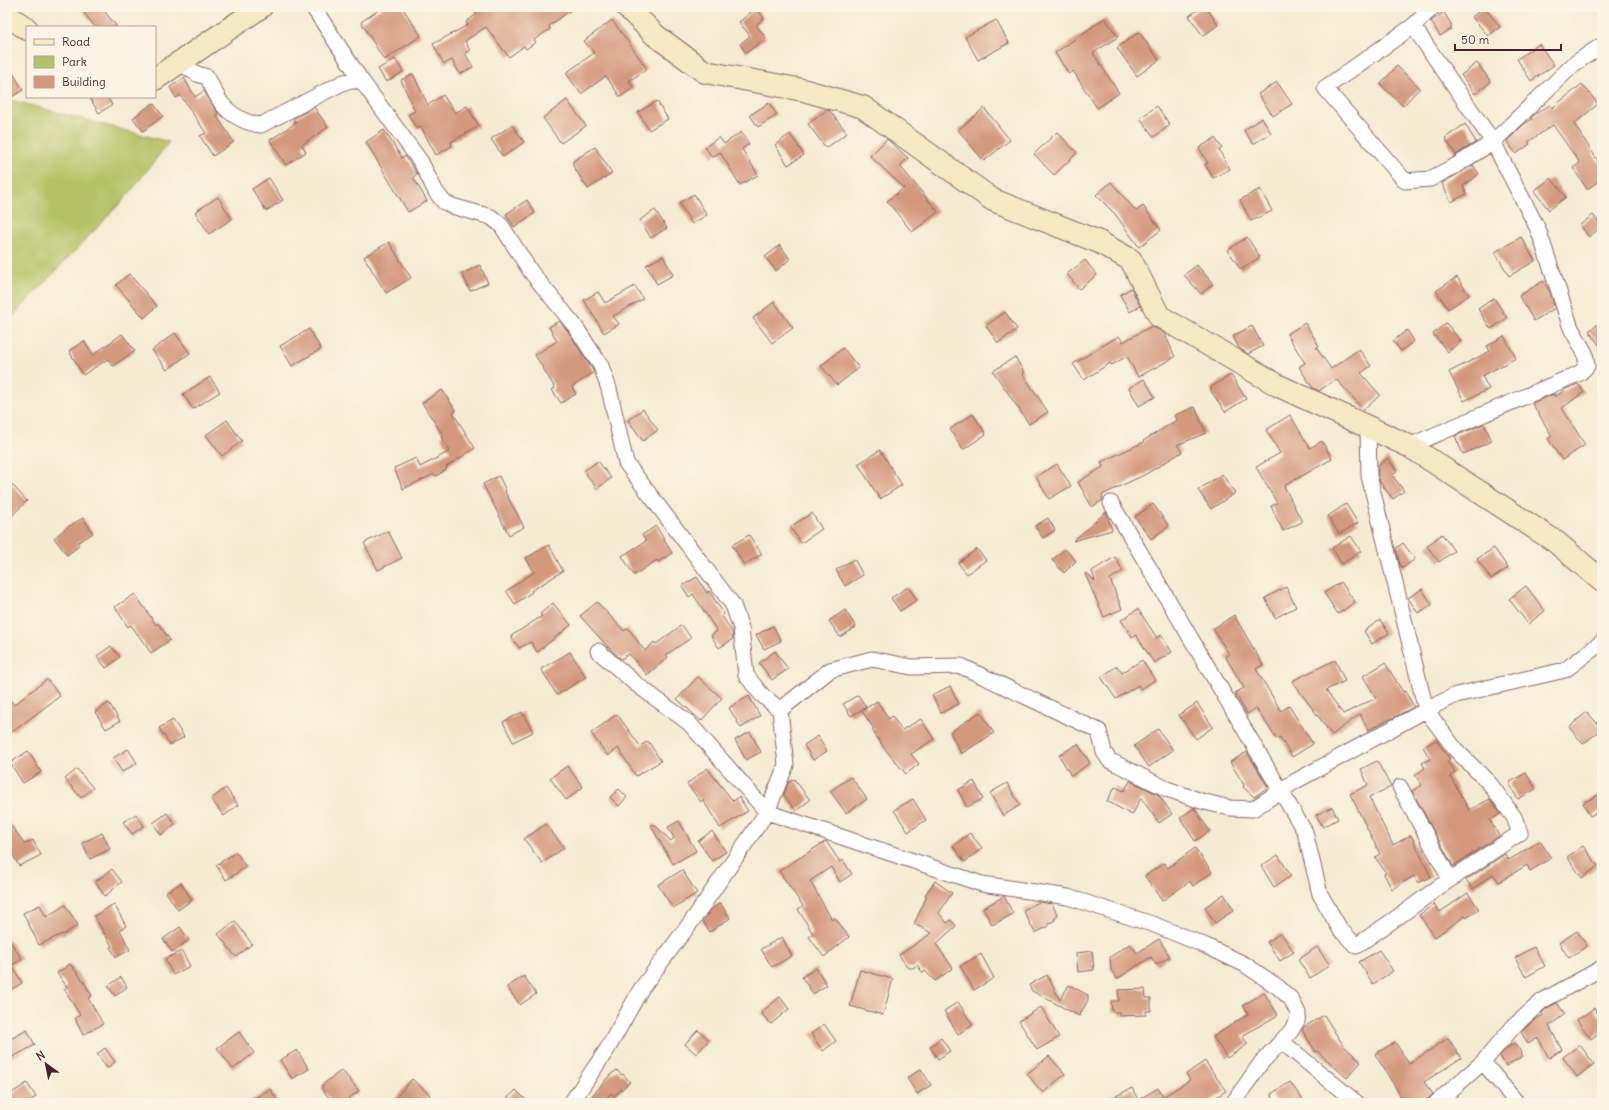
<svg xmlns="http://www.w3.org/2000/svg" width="1609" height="1110" font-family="Delius,sans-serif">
<rect width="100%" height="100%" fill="#fcf5e5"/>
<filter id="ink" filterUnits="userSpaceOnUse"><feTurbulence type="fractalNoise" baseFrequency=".025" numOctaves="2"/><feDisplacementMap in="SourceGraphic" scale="8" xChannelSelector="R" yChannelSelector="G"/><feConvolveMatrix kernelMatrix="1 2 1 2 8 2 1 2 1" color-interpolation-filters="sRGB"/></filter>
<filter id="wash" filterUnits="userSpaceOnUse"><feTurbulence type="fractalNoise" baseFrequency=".012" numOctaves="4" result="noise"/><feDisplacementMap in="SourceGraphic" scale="16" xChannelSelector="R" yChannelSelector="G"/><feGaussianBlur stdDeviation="0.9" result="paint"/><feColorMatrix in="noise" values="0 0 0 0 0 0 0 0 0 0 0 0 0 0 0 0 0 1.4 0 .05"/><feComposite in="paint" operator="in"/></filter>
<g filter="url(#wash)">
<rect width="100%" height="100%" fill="#f5ebd3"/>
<path fill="#b4c265" stroke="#7f7048" d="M7 99 169 142 128 195 7 322Z"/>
<g id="blocks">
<path fill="#d4987d" d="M80 7H101L117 27H95Z
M383 7H402L421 36 384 60 361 22Z
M472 7H575L549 26 550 29 534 40 536 42 526 49 524 46 509 57 486 27 465 41 470 50 465 53 473 67 460 74 452 60 444 64 433 44 468 25 466 22 477 14Z
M1202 7H1206L1218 25 1203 36 1189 16Z
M1484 7 1500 27 1488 36 1472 17Z
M756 8 764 18 756 25 766 38 746 53 740 44 750 36 739 22Z
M1444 12 1451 24V29L1440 36 1431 21Z
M1105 18 1118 37 1093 53 1119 93 1097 108 1073 71 1069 74 1055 53Z
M612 20 629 43 647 69 629 81 634 88 620 97 606 76 581 94 566 73 594 53 584 41Z
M996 20 1009 43 978 60 965 37Z
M1139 32 1159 60 1137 76 1117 48Z
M1539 44 1554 65 1531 81 1517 59Z
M395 59 403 72 386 82 378 69Z
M7 63 23 90 7 100Z
M1477 63 1491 82 1475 94 1461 75Z
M1397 66 1420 88 1403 106 1380 84Z
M413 74 428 105 443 95 455 113 467 106 479 126 451 142 452 146 436 155 421 127 417 129 408 115 415 111 401 80Z
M184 78 195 97 204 91 218 113 216 115 234 142 213 156 200 136 206 133 180 95 176 98 170 87Z
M1277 82 1292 104 1273 116 1258 94Z
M1582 84 1598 104 1574 124 1602 167V179L1587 189 1573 168 1580 163 1553 125 1528 142 1530 144 1516 154 1507 141 1523 125 1532 119 1531 118 1534 115 1550 105 1552 108Z
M89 97H107L112 105 99 113Z
M567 100 586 126 561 143 543 118Z
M657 101 668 119 649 130 638 112Z
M153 103 163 116 143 131 133 118Z
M769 103 777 115 758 127 750 115Z
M1157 106 1170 125 1154 137 1140 118Z
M314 107 328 127 302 145 306 152 286 165 270 140 296 123 293 119Z
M984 108 1010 140 984 161 958 130Z
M827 110 830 111 847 133 826 148 808 124Z
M1262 118 1271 133 1253 144 1244 130Z
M1465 124 1476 142 1456 155 1445 138Z
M512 125 524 142 503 157 491 139Z
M384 130 402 158 405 156 414 169 417 174 413 177 427 201 408 212 366 142Z
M741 132 749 144 742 149 758 175 740 185 720 152 712 157 705 147 719 137 724 144Z
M1057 132 1077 153 1054 175 1034 154Z
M790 134 804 155 788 165 775 145Z
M1215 138 1222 148 1219 150 1230 169 1213 178 1205 164 1208 163 1199 148Z
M887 139 908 158 900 166 938 212 912 232 887 201 904 188 870 156Z
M595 147 612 173 588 189 573 166V161Z
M1473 165 1479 174 1463 186 1467 194 1451 202 1442 183Z
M269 178 283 200 266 211 252 189Z
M1551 178 1566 197 1549 210 1534 191Z
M1111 182 1136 211 1143 206 1161 230 1139 247 1115 214 1096 195Z
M1260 189 1272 211 1251 221 1240 200Z
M694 194 707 215 692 224 679 203Z
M218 197 232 219 209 234 195 212Z
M527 200 535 213 514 227 506 214Z
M655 210 667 228 651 238 640 220Z
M1593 215 1602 226 1589 237 1580 225Z
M1247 237 1260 257 1241 270 1228 250Z
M1521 237 1535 261 1509 276 1495 252Z
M389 242 411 278 386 293 364 257Z
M780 245 790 259 776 271 765 257Z
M663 256 673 275 657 284 646 265Z
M1085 260 1097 275 1079 289 1067 274Z
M480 265 488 283 470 291 462 274Z
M1197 265 1213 284 1201 294 1184 275Z
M129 274 157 306 144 318 116 285Z
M1457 277 1469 295 1448 309 1436 291Z
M1543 281 1550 292 1555 308 1534 321 1519 296Z
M635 286 643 299 613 316 619 324 604 333 584 300 598 292 605 303Z
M1131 288 1140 306 1130 312 1120 295Z
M1494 298 1507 318 1491 329 1478 309Z
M774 302 793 328 772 343 753 318Z
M1005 312 1017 329 998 343 986 326Z
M559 321 568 331 594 372 572 387 576 394 561 403 552 390 555 388 535 355 557 341 549 327Z
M1602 321V349L1589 331Z
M1305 323 1319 346 1316 347 1331 369 1359 349 1371 366 1361 373 1380 395 1364 410 1336 379 1319 391 1313 388 1299 367 1305 363 1287 334Z
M1446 323 1461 341 1448 352 1433 334Z
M1152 326 1165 334 1175 357 1138 377 1127 356 1112 365 1110 363 1084 380 1073 364 1119 336 1123 342Z
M1252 326 1263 346 1248 354 1239 348 1233 336Z
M309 329 321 349 292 366 280 346Z
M1407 330 1414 341 1401 351 1393 341Z
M175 333 190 353 167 370 152 350Z
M122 334 135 351 113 366 108 359 83 375 69 351 84 341 93 355Z
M1504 336 1516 358 1482 376 1489 389 1464 401 1449 372 1490 351 1487 346Z
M843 348 859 368 837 385 821 366Z
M1015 357 1024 372 1022 373 1048 412 1029 424 993 371Z
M1231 375 1246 399 1225 412 1211 391V387Z
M210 377 220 392 193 409 183 394Z
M1144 379 1155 397 1139 406 1129 388Z
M1578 384 1584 392 1562 408 1585 445 1562 460 1548 439 1552 436 1532 403 1554 394 1555 397 1566 389Z
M442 390 456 411 453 413 475 448 446 467 447 469 436 476 434 474 403 489 394 468 416 458 420 467 450 451 441 437 443 435 422 403Z
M1195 407 1206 433 1177 445 1182 452 1146 474 1102 495 1103 500 1092 507 1078 482 1103 467 1101 462 1144 442 1143 441 1177 420 1175 415Z
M643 409 658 430 643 441 628 420Z
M973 414 986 434 963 450 950 429Z
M1290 415 1310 448 1322 441 1332 459 1284 486 1302 522 1283 531 1271 506 1277 503 1256 467 1280 453 1266 430Z
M227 420 242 441 222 456 206 435Z
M1484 424 1492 441 1463 454 1455 436Z
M880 450 902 485 880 499 858 464Z
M1388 458 1397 472 1392 475 1404 491 1393 499 1380 482 1378 475V466Z
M598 461 611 478 597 489 584 471Z
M1057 464 1071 486 1049 499 1036 477Z
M1222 474 1235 493 1211 509 1198 490Z
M499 476 506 491 505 492 524 527 509 535 483 484Z
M7 479 27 501 7 520Z
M1153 504 1169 526 1151 539 1135 517Z
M1346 504 1358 523 1339 534 1328 516Z
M1106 512 1112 530 1073 541Z
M812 513 822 529 801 543 790 527Z
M83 518 93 533 77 543 79 546 67 555 54 538 66 528Z
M1048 518 1055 530 1043 538 1035 526Z
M656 526 672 553 658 562 657 560 634 575 622 556 646 541 642 535Z
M388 531 402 558 378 570 364 543Z
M1442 534 1454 551 1439 562 1427 546Z
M749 535 762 554 744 565 732 545Z
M1351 536 1361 551 1342 564 1332 548Z
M1403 543 1415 559 1403 568 1400 565 1396 548Z
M549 545 563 571 531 591 532 592 515 604 506 591 534 572 526 558Z
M1494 548 1508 568 1491 579 1477 559Z
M977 549 986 560 967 574 958 563Z
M1065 549 1076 561 1064 573 1052 560Z
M1115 557 1123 571 1110 579 1122 609 1104 617 1085 574 1087 573 1095 581 1092 571Z
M854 559 863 575 845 586 836 570Z
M697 577 707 593 709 591 724 614 722 616 732 632 733 639 719 648 711 636 717 631 693 594 689 597 682 586Z
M1341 582 1355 602 1338 614 1324 593Z
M1526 586 1545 611 1528 624 1509 599Z
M908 587 917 600 900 611 891 598Z
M1286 587 1296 607 1275 618 1265 598Z
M1422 589 1432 605 1418 613 1408 598Z
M135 594 156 625 158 623 170 640 151 653 131 625 128 627 115 607Z
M597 602 624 631 628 628 645 651 654 642 656 644 682 625 691 638 666 655 668 657 647 675 629 654 621 659 608 647 580 616Z
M553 603 571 625 537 652 531 642 519 648 511 636 542 616 540 614Z
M1138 609 1157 638 1161 635 1172 652 1154 663 1136 635 1133 638 1121 620Z
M845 610 856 627 840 637 829 621Z
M1234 615 1263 665 1256 669 1281 711 1289 706 1313 744 1292 757 1280 737 1277 739 1256 708 1247 714 1235 693 1244 688 1225 656 1229 654 1213 629Z
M1380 620 1389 633 1372 644 1364 631Z
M773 626 781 641 764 649 756 635Z
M111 646 120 657 106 668 97 656Z
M775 651 788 669 772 680 759 663Z
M570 652 586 677 557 695 541 669Z
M1142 660 1155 680 1141 689 1138 685 1116 699 1101 677 1117 666 1122 673Z
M1335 660 1345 681 1326 690 1343 714 1376 698 1363 676 1385 663 1403 692 1405 691 1414 707 1368 730 1360 714 1332 735 1292 681Z
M698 677 722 698 701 721 677 699Z
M47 679 60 696 12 732 7 725V696L14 705Z
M950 686 959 704 941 713 932 695Z
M858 695 866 707 851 716 843 704Z
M749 696 760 716 741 728 729 708Z
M877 701 889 719 892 716 902 730 921 719 934 739 911 754 919 764 906 774 884 748 872 730 874 729 862 711Z
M109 703 120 721 106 729 95 712Z
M1197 703 1213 727 1196 739 1179 715Z
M522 712 533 732 513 742 503 722Z
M980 712 994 733 961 754 950 732Z
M1587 712 1602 729 1583 744 1569 727Z
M617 714 640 746 648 741 661 761 636 776 618 748 608 756 591 733Z
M173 720 184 737 170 745 159 728Z
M1158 729 1173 750 1149 767 1134 746Z
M750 732 761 752 746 760 735 740Z
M818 736 827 751 813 760 804 745Z
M1436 740 1450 759 1447 761 1455 772 1450 776 1469 810 1490 799 1501 814 1490 820 1499 836 1453 866 1412 791 1422 785 1415 775 1425 768 1422 763 1430 759 1423 747Z
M1078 744 1090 763 1071 776 1059 755Z
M128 749 137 763 122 772 113 758Z
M28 751 41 772 23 783 10 763Z
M1247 752 1268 787 1254 797 1243 787 1244 785 1230 762Z
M1377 761 1391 787 1369 797 1393 845 1411 835 1431 877 1418 883 1414 876 1392 889 1384 874 1386 873 1375 857 1380 854 1350 794 1368 785 1361 769Z
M567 766 583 787 566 800 550 778Z
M707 768 733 801 739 797 748 811 720 828 703 800 701 802 687 784Z
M77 769 93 788 81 798 65 779Z
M1526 773 1536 789 1518 799 1510 786V782Z
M851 777 867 799 846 813 830 791Z
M794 779 810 800 796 811 784 795 788 783Z
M974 781 983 799 967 807 958 790Z
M1130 781 1158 794 1172 814 1159 823 1141 798 1132 815 1107 801 1115 787 1124 791Z
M1007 783 1020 805 1003 816 990 793Z
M226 788 238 805 224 816 211 799Z
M619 789 627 797 619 806 610 797Z
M1602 793V810L1590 816 1583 803Z
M913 799 926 820 908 832 894 810Z
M1332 807 1338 819 1323 827 1316 815Z
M1194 808 1210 831 1195 841 1180 818Z
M167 813 175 824 161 835 153 823Z
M136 814 144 826 132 834 123 822Z
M7 820 25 844 33 840 41 855 19 866 7 844Z
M679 821 696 851 673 864 651 826 654 824 671 841 674 838 668 827Z
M546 824 564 848 542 863 524 839Z
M712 831 726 852 712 861 698 841Z
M102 833 110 849 90 859 82 843Z
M970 833 982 848 965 862 953 846Z
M826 841 840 862 843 860 852 874 840 882 831 867 810 881 832 920 835 918 849 937 824 957 809 937 813 934 798 909 803 906 779 871Z
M1540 841 1551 858 1530 871 1527 865 1499 882 1493 874 1473 889 1466 880 1505 854 1509 860Z
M1583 846 1598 866 1582 878 1567 857Z
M1195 848 1212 872 1193 886 1190 881 1162 901 1145 876 1164 863 1168 868Z
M236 852 246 867 226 880 216 865Z
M1278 855 1291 876 1274 887 1261 866Z
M112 869 122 882 105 896 95 882Z
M682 870 697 893 673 908 658 885Z
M935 881 952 893 939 913 947 923 951 920 956 926 936 944 953 968 935 981 925 971 923 973 917 965 913 968H908L899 955 932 933 914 924 927 896 925 895Z
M181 883 192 900 178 910 166 892Z
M1468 893 1479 909 1466 918 1465 916 1435 937 1419 915 1434 904 1440 912Z
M1224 894 1234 910 1215 923 1205 907Z
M1004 896 1013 914 992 925 983 908Z
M1039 902 1052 904 1058 916 1054 919 1055 920 1048 924 1049 926 1035 933 1023 910Z
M720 903 730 918 710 932 703 922 710 910Z
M114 904 126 926 120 930 130 950 116 957 110 947 112 946 94 916Z
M40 905 46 917 65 905 78 925 63 935 62 934 39 945 23 913Z
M235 921 252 944 236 957 218 934Z
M180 927 189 940 172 952 163 939Z
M1577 931 1587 946 1569 958 1559 943Z
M1281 933 1294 952 1280 961 1267 942Z
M7 937 22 959 12 965 22 983 7 992Z
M782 937 792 956 772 967 761 949Z
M1159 939 1170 957 1156 965 1151 957 1117 979 1111 970 1110 957 1130 944 1137 953Z
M1317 947 1330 965 1310 978 1298 960Z
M1534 947 1545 966 1526 977 1515 958Z
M1379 950 1393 971 1373 984 1359 962Z
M182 951 190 966 173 975 165 959Z
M1092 951 1094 970 1078 972 1076 953Z
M981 954 994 978 974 990 960 966Z
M70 964 82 979 92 996 88 998 103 1024 83 1035 76 1021H77L75 1018 80 1015 64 989 67 987 57 973Z
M816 968 827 985 813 994 802 977Z
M860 970 893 979 883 1015 850 1006Z
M1047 975 1060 1000 1069 985 1088 995V1000L1079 1016 1032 991 1029 985Z
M524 976 536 994 520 1005 507 987Z
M121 977 127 987 115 996 108 986Z
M1145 989 1146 998H1151V1011H1146V1015L1119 1016V1012H1112L1111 1001H1119L1118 990Z
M1264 993 1278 1015 1242 1036 1248 1044 1227 1058 1213 1037 1248 1014 1243 1005Z
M780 997 789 1009 771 1024 761 1013Z
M958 1002 973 1025 958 1034 944 1011Z
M1557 1003 1565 1014 1549 1026 1562 1050 1549 1058 1538 1038 1528 1044 1521 1032 1533 1021 1543 1015 1542 1013 1547 1008Z
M1041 1007 1059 1037 1037 1050 1019 1021Z
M1594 1008 1602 1019V1030L1591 1039 1577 1020Z
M1324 1015 1343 1045 1361 1062 1347 1078 1317 1051 1316 1052 1302 1030 1304 1027Z
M824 1024 836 1041 823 1051 811 1034Z
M27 1030 35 1045 7 1060V1041Z
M698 1030 709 1040 696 1054 685 1044Z
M239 1032 254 1053 233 1069 217 1048Z
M941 1038 950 1051 938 1059 930 1047Z
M1448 1038 1461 1058 1424 1082 1433 1094 1428 1099 1422 1103H1405L1375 1054 1395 1042 1409 1064Z
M1515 1043 1523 1056 1506 1066 1500 1056 1507 1048Z
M1580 1045 1594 1064 1577 1077 1563 1057Z
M105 1048 115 1062 107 1068 97 1054Z
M297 1050 309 1069 292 1079 280 1060Z
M1049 1056 1065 1074 1043 1093 1027 1074Z
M1205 1061 1226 1091 1207 1103H1102L1132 1088 1138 1100 1158 1088 1163 1097 1190 1080 1186 1074Z
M921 1069 931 1085 917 1094 907 1078Z
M342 1070 359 1091 343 1103H333L322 1089V1085Z
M617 1070 621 1075 623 1074 630 1082 614 1096 611 1093 603 1103H586L610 1075Z
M412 1079 430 1095 422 1103H391Z
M1290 1082 1305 1103H1276L1271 1094Z
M27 1083 36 1097 27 1103H14L9 1095Z
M270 1089 279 1103H247Z
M516 1090 529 1103H502Z"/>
</g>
</g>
<g filter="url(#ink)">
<use href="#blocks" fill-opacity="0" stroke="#866666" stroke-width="1"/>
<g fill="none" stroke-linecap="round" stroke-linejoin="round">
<g stroke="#866666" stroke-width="17">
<path id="street" d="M313 7 361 80
M1433 7 1413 26 1325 88 1405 181 1430 179 1455 166 1493 142 1574 64 1602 45
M179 62 197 74 207 77C212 85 216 97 223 105 231 115 247 124 261 125L344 82 361 80 421 162 436 192 444 202 452 206 491 217 501 225 531 272 575 326 601 366 609 389 626 463 733 605 741 628 746 675 761 694 780 710 830 670 872 659 911 667 961 666 1099 731 1104 752 1109 760 1167 789 1201 801 1230 808 1253 809 1294 782 1426 710 1456 695 1565 670 1602 642
M1409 446 1580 373 1587 366 1585 353 1571 328 1538 229 1493 142 1413 26
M1111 503 1305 832 1320 894 1340 929 1356 946 1405 912 1436 889 1520 833 1514 817 1490 784 1455 749 1426 710 1369 476 1368 428
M598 651 636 684 689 723 767 812 982 884 1068 897 1155 925 1206 946 1244 964 1278 987 1291 999 1298 1013 1297 1021 1291 1031 1261 1063 1233 1103
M1400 787 1450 879
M1281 1041 1357 1103
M1483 1062 1517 1103
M571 1103 608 1048 641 989 694 918 767 812 786 765 780 710
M1436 1103 1483 1062 1514 1026 1542 1001 1602 968"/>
</g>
<g stroke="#866666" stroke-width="24">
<path id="secondary" d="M627 7 655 35 705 72 803 90 863 107 993 200 1099 242 1131 260 1159 316 1279 386 1409 446 1556 542 1602 581
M7 15 27 29
M155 79 261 7"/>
</g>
<use href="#street" stroke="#fff" stroke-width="15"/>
<use href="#secondary" stroke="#f6e9c3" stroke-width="22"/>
</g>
</g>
<rect width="1609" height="1110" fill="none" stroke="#fcf5e5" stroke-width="24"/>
<rect x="26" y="26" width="130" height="72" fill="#fcf5e5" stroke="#b59f9b"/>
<rect x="34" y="39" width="20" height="6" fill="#f6e9c3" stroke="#b59f9b"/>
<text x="62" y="46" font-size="12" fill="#4a1f2b">Road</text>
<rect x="34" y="56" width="20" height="12" fill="#b4c265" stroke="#b59f9b"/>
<text x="62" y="66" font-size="12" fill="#4a1f2b">Park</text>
<rect x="34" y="76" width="20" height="12" fill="#d4987d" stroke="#b59f9b"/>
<text x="62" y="86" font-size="12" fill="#4a1f2b">Building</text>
<g transform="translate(46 1064) rotate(327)" stroke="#fcf5e5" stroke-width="3" paint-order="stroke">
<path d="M0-3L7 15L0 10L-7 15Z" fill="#4a1f2b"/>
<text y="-6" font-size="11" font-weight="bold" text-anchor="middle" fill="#4a1f2b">N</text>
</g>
<path d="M1455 44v6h106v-6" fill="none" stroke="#4a1f2b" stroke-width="2"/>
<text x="1461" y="44" font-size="12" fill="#4a1f2b" stroke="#fcf5e5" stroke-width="3" paint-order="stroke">50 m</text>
</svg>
